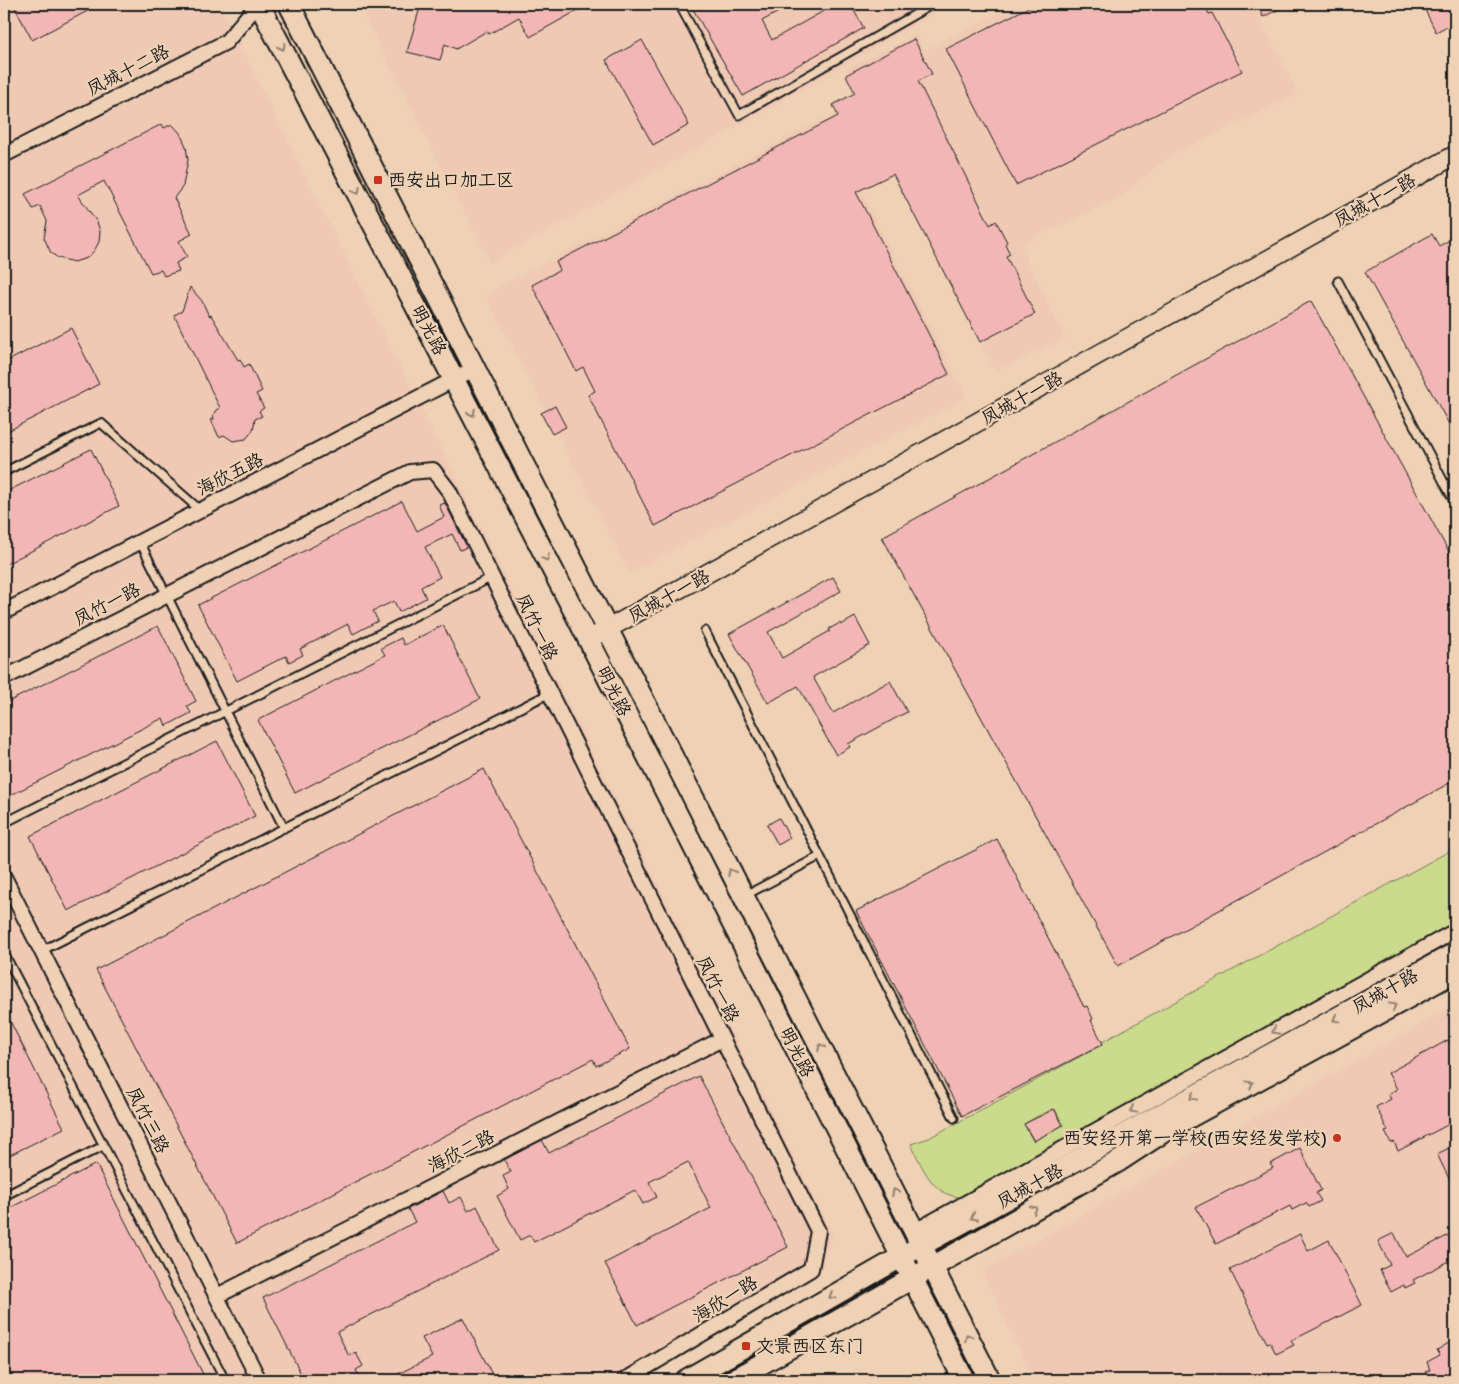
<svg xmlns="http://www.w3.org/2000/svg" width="1459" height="1384" font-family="Itim,'LXGW WenKai TC',sans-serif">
<rect width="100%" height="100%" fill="#efd1b5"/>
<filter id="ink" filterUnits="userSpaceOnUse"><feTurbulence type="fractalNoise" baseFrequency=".02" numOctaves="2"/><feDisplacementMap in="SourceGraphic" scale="10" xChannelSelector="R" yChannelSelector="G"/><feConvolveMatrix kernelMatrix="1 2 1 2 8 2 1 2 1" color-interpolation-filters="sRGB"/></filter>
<g filter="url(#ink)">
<path fill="#f0c9b5" d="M4 4H220L833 1235 818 1276 637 1380H4Z
M369 4H951L729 131 490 263 361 9Z
M1016 4H1253L1298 94 1168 157 1124 195 1020 245 1065 338 995 372 846 69 916 35 924 50Z
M823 119 967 398 629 573 485 294Z
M1455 1005V1380H1033L982 1271Z"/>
<path fill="#ccda8d" stroke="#747b54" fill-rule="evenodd" d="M1455 848V928L964 1197C934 1199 922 1167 911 1144L929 1138 1103 1044 1102 1042ZM1055 1109 1063 1125 1056 1129 1047 1112ZM1040 1115 1049 1132 1033 1141 1024 1124Z"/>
<path fill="#f2b7b4" stroke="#1c1c1c" d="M13 4H101L32 40Z
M421 4H589L530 37 519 17 489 34 487 31 456 49 445 44 440 60 407 52Z
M690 4H793L762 21 772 40 836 4H850L864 28 743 96Z
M1035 4H1204L1209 14 1212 13 1242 71 1016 185 946 49Z
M1257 4H1289L1263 17Z
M1422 4H1455V22L1436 32Z
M914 39 932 74 918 81 990 225 996 221 1007 242 1005 244 1010 254 1006 256 1035 314 980 342 893 174 856 192 949 374 655 526 588 395 595 391 583 367 576 371 532 285 560 270 556 262 838 116 833 105 855 93 846 75Z
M642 40 689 125 653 145 606 60Z
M162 124 164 128 172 124 180 133 186 146 188 160 183 186 174 198 192 234 179 241 187 257 176 263 179 271 164 276 161 270 151 273 104 181 78 195 97 222 100 231 99 242 94 251 87 258 74 262 58 258 51 253 44 238 47 221 40 206 33 209 25 194Z
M1432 234 1439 246 1455 237V435L1365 272Z
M190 287 202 301 209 316 211 315 238 360 240 359 244 367 249 364 262 391 256 394 264 408 259 411 262 416 255 419 253 430 246 439 233 441 224 435 219 437 211 420 214 419 213 415 216 410 220 408 174 315 182 311Z
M1311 301 1455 563V780L1118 966 882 537Z
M71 328 99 384 4 433V363Z
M555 406 566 427 552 434 541 413Z
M91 449 119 506 4 565V493Z
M402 501 417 531 444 517 439 505 445 503 467 547 460 550 452 534 425 547 440 577 421 587 426 598 399 612 394 601 373 611 378 621 353 634 348 624 300 649 303 655 289 662 286 656 237 681 198 605Z
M833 577 841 591 768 632 782 658 830 631 829 629 840 623 841 625 855 617 870 645 813 677 833 713 890 681 907 712 848 744 850 747 836 755 798 686 768 703 729 634Z
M443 625 480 699 295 793 258 720 385 655 381 648 401 638 404 645Z
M158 626 196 701 187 706 191 713 166 726 163 718 9 796 7 793 4 794V704Z
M217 741 255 816 68 911 30 836Z
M484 769 630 1049 596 1066 593 1059 237 1243 96 970Z
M779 818 790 838 778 845 767 825Z
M997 839 1084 1007 1087 1006 1093 1019 1091 1020 1103 1044 962 1116 856 911Z
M4 1009 64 1128 4 1158Z
M1448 1040 1455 1053V1121L1398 1151 1394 1142 1391 1143 1385 1132 1388 1131 1376 1107 1391 1099 1388 1094 1397 1089 1388 1073Z
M699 1076 788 1247 637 1325 605 1263 711 1208 688 1162 649 1182 657 1197 643 1204 635 1190 534 1242 530 1235 520 1240 497 1196 509 1189 503 1176 511 1172 504 1160 542 1140 549 1153Z
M1054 1109 1063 1125 1034 1141 1024 1124Z
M1455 1145V1191L1437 1154Z
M1300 1148 1321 1190 1316 1193 1321 1201 1309 1207 1306 1203 1292 1210 1290 1206 1216 1244 1196 1207 1273 1168 1270 1164Z
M96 1164 206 1380H4V1211Z
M443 1191 449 1203 461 1197 468 1211 477 1206 499 1250 337 1332 349 1356 356 1353 363 1366 356 1370 361 1380H304L263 1298 415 1222 408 1209Z
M1455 1232V1258L1413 1280 1415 1283 1405 1288 1404 1285 1391 1292 1380 1270 1390 1265 1378 1241 1394 1233 1406 1257Z
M1300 1234 1308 1251 1329 1240 1362 1305 1291 1341 1294 1345 1276 1354 1270 1342 1267 1343 1230 1270Z
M463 1318 495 1380H386L432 1357 422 1338Z
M1452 1341 1455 1347V1375L1445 1380H1429L1425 1372 1430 1370 1427 1362 1440 1355 1437 1350Z"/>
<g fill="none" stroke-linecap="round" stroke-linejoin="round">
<g stroke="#1c1c1c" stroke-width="11">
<path id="service" d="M679 4 739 115 933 4
M1338 281 1455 503
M4 472 101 423 200 510
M140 542 284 828
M705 631 820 856
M4 823 492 577
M746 895 820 856 954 1118
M41 951 550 693
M4 953 225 1380
M4 1196 103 1146"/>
</g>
<g stroke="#1c1c1c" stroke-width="18">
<path id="minor" d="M4 155 226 42 258 4
M4 612 474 369
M4 678 410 472 433 470 449 491 818 1231 811 1269 625 1380
M4 877 259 1380
M915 1231 1455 931
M217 1296 722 1039"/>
</g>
<g stroke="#1c1c1c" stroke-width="21">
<path id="tertiary" d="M588 640 1455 155"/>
</g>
<g stroke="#1c1c1c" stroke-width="24">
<path id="secondary" d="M259 4 574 611 964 1380
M289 4 990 1380
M686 1380 922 1245 1455 953
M733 1380 1119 1161 1168 1129 1455 972"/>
</g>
<use href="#service" stroke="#efd1b5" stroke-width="7"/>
<use href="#minor" stroke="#efd1b5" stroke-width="14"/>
<use href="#tertiary" stroke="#efd1b5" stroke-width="18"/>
<use href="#secondary" stroke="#efd1b5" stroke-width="20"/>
</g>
<defs><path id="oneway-chevron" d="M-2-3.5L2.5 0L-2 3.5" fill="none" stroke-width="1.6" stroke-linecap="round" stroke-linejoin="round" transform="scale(1.25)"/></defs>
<g stroke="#908070">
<use href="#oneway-chevron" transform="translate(282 47) rotate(63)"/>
<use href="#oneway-chevron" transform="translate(357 191) rotate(63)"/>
<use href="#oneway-chevron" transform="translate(472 413) rotate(63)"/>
<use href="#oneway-chevron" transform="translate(546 558) rotate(63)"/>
<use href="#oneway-chevron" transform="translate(731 872) rotate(-117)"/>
<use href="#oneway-chevron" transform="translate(1393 1006) rotate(-29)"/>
<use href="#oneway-chevron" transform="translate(1336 1019) rotate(151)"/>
<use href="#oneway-chevron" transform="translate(1275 1031) rotate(151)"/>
<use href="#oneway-chevron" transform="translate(821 1047) rotate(-117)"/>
<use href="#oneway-chevron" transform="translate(1250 1084) rotate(-29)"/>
<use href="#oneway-chevron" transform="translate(1193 1097) rotate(151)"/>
<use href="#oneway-chevron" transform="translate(1133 1110) rotate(151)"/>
<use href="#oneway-chevron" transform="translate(895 1192) rotate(-117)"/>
<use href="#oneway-chevron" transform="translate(1034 1209) rotate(-29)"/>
<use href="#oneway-chevron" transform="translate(974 1217) rotate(151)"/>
<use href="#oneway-chevron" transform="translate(832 1296) rotate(150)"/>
<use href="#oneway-chevron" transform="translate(968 1337) rotate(-117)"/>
</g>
</g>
<g fill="#c8321e" stroke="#efd1b5" stroke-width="2">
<rect x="373" y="175" width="10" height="10" rx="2.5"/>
<circle cx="1337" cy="1138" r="5"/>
<rect x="741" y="1341" width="10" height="10" rx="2.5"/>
</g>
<g text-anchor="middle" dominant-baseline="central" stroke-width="4.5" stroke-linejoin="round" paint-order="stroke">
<g font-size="18" fill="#1c1c1c" stroke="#efd1b5">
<text transform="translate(128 70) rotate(-27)">凤城十二路</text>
<text transform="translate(1375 200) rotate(-29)">凤城十一路</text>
<text transform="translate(429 330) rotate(62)">明光路</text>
<text transform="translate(1022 398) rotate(-29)">凤城十一路</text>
<text transform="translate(230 474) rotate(-27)">海欣五路</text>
<text transform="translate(669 596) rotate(-29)">凤城十一路</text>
<text transform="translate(107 604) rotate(-27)">凤竹一路</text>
<text transform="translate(537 627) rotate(64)">凤竹一路</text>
<text transform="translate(614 691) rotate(63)">明光路</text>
<text transform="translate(718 989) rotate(63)">凤竹一路</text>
<text transform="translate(1385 991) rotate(-29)">凤城十路</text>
<text transform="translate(797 1052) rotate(63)">明光路</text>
<text transform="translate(148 1120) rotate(63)">凤竹三路</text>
<text transform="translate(461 1151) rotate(-27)">海欣二路</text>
<text transform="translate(1030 1186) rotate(-29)">凤城十路</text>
<text transform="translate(725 1299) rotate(-31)">海欣一路</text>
</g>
<g font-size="18" fill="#1c1c1c" stroke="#efd1b5" text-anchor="start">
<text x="388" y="180">西安出口加工区</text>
<text x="1327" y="1138" text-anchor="end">西安经开第一学校(西安经发学校)</text>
<text x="756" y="1346">文景西区东门</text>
</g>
</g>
<rect width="1459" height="1384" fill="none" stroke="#efd1b5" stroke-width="20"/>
<rect x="10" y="10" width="1439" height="1364" fill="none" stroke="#1c1c1c" stroke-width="2" filter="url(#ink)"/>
</svg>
